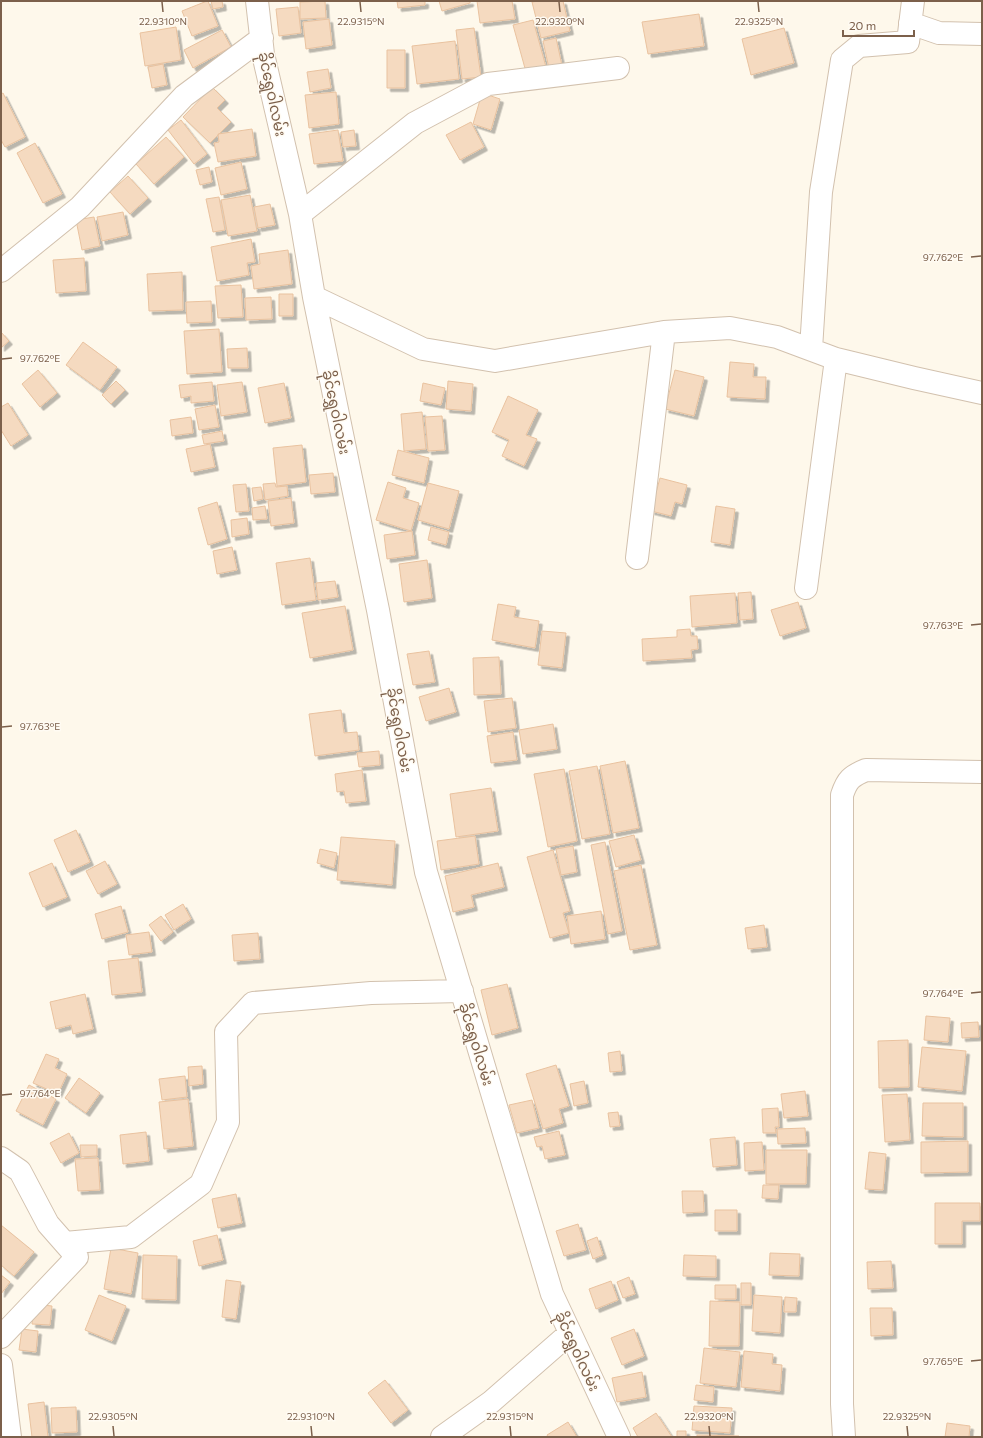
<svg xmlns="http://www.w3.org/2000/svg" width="983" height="1438" font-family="Commissioner,'Noto Sans Myanmar',sans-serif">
<defs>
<filter id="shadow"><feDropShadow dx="3.5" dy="3.5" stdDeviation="0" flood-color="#0004"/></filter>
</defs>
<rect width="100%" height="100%" fill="#fef8eb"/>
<path fill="#f5dac0" stroke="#e9c29f" filter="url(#shadow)" d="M207 1H208L218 26 192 36 182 11Z
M211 1H222L223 7 213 9Z
M325 1 326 18 300 19V2Z
M397 1H425V5L398 8Z
M439 1H470V3L442 11Z
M477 1H512L515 19 480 23Z
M538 1H563L570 31 541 38 532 2Z
M298 7 301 33 279 36 276 9Z
M699 14 704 46 648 54 642 22Z
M329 19 332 45 306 49 303 22Z
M533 20 546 67 526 72 513 25Z
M176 27 181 60 145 66 140 33Z
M474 28 481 77 462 79 456 30Z
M784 28 794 63 751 75 742 39Z
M222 30 231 47 193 68 184 50Z
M556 38 563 70 550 73 543 41Z
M455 41 459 79 417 84 412 46Z
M387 50H405V88H387Z
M163 64 167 85 152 88 148 67Z
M328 69 331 88 310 92 307 72Z
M212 87 225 100 217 108 231 122 210 143 183 117Z
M336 92 339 124 309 128 305 95Z
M3 93 25 137 5 147 1 140V94Z
M482 93 500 99 491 130 473 124Z
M181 120 207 154 194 164 168 130Z
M471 122 484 147 460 160 446 135Z
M252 129 256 156 218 162 214 143 219 142 218 134Z
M338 130 343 161 314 164 309 134Z
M354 130 356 146 343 147 341 132Z
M166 137 184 157 154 184 136 164Z
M35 143 62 194 43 203 17 153Z
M241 162 247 189 221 195 215 168Z
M209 167 212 182 200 185 196 170Z
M128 176 148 198 130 214 110 192Z
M250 195 257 231 228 236 221 200Z
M219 197 225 230 213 232 206 199Z
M270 204 275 225 258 228 254 207Z
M123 212 128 235 102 241 97 217Z
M94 217 100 246 82 250 76 220Z
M251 239 255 262 247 263 249 275 217 281 211 247Z
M288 250 292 284 254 289 251 266 260 264 259 254Z
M84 258 86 291 56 293 53 260Z
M182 272 183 310 149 311 147 274Z
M241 285 243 317 218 318 215 286Z
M279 294H293V316H279Z
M271 297 272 319 246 320 245 298Z
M211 301 212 322 187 323 186 302Z
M219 329 222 372 187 374 184 331Z
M1 332 9 341 1 348Z
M83 342 117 367 100 390 66 365Z
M247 348 248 368H228L227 349Z
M730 362 754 364 753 377H766L765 399 727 397Z
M38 370 57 393 40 407 22 384Z
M675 370 704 377 694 416 665 409Z
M116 381 125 390 111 404 102 395Z
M448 381 473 384 471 411 446 409Z
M212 382 214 401 191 403V396L181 398 179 385Z
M242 382 247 412 221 416 217 385Z
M284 383 291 418 265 423 258 388Z
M423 383 445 388 441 405 420 401Z
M508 396 538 410 526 435 537 439 524 466 502 456 509 440 492 432Z
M8 403 28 435 11 446 1 430V407Z
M215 405 219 427 199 430 195 409Z
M422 412 426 449 404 451 401 414Z
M442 416 445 450 428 451 425 417Z
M191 417 193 433 172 436 170 420Z
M222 431 224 441 204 444 202 435Z
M210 444 215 467 191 472 186 449Z
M302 445 306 482 277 486 273 448Z
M398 450 429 458 424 483 392 475Z
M333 473 335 492 311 494 309 475Z
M660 478 687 485 682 504 675 502 671 516 651 511Z
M388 482 406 488 403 498 419 503 411 531 376 520Z
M275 483 276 487 287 486 288 496 265 500 263 484Z
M428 483 459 491 449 529 418 520Z
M246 484 249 511 236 512 233 485Z
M261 487 263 499 254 501 252 488Z
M291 498 294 523 271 526 268 501Z
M217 502 227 539 208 545 198 508Z
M265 506 267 519 253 520 252 508Z
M716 506 735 509 730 545 711 542Z
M247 518 249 534 232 537 231 520Z
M431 527 449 532 446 545 428 540Z
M412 531 415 555 387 559 384 535Z
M232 547 237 570 217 574 213 551Z
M310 558 316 600 282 605 276 563Z
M427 560 432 598 404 602 399 564Z
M335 581 338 597 318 600 316 583Z
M751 592 753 619 740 620 738 593Z
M735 593 737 623 692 627 690 596Z
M798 602 806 628 780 636 771 610Z
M498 604 516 607 514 617 539 621 535 648 492 640Z
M345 606 353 650 310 658 302 613Z
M690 629 691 636H697L698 649 691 650 692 658 643 661 642 639 677 637V630Z
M542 631 566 633 562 668 538 665Z
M429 651 435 682 413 685 407 654Z
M499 657 501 694 474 695 473 658Z
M449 688 456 712 426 721 419 697Z
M512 698 516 728 488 732 484 701Z
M341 710 344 733 357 732 359 750 315 756 309 714Z
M553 724 557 749 523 754 519 730Z
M513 732 517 760 491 763 487 736Z
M379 751 380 765 359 767 357 753Z
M625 761 639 828 613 833 600 766Z
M597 766 610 834 582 839 569 771Z
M564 769 577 841 548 847 534 774Z
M362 770 366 801 346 803 344 791 337 792 335 774Z
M491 788 498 831 456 837 450 794Z
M76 830 90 862 68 872 54 840Z
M634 835 641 860 616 867 609 841Z
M475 836 479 864 441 870 437 841Z
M341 837 395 841 392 885 337 880Z
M605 842 622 931 608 934 591 845Z
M573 846 577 872 561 875 556 849Z
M320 849 337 853 334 868 317 863Z
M553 850 570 911 563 913 569 933 550 938 527 857Z
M105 861 117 884 98 894 86 871Z
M52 863 67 897 43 907 29 873Z
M498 863 504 887 471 895 474 907 453 912 445 876Z
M641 865 657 945 630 950 614 871Z
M183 904 191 919 174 930 165 915Z
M121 906 128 932 102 939 95 914Z
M601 911 605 939 571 944 567 916Z
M161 916 173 932 161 941 149 925Z
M764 925 767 947 748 949 745 928Z
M149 932 152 952 129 955 126 935Z
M258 933 260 959 234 961 232 935Z
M138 958 142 992 112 995 108 961Z
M507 984 518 1028 492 1035 481 990Z
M85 994 93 1029 73 1034 71 1025 56 1029 50 1002Z
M926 1016 950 1018 948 1042 924 1040Z
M978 1022 979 1037 962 1038 961 1023Z
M908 1040 909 1087 879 1088 878 1041Z
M922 1047 966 1051 962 1091 918 1087Z
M620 1051 622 1071 610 1072 608 1053Z
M46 1054 59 1059 55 1068 67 1074 58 1094 33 1083Z
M556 1065 569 1106 559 1109 563 1123 543 1129 526 1074Z
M202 1066 203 1084 189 1086 188 1067Z
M185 1076 187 1097 162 1100 159 1079Z
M79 1078 100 1093 86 1113 65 1098Z
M584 1081 588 1103 574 1106 570 1084Z
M29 1085 56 1099 43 1125 16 1111Z
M805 1091 808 1116 784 1118 781 1094Z
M907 1094 910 1140 885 1142 882 1095Z
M188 1099 193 1146 164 1149 159 1102Z
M532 1100 539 1128 517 1133 509 1105Z
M923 1103H963V1137L922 1136Z
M778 1108 779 1127H775L776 1133H763L762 1109Z
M618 1112 620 1126 610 1127 608 1113Z
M805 1128 806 1143 778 1144 777 1129Z
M559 1131 565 1155 545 1159 542 1146 537 1147 534 1137Z
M146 1132 149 1161 123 1164 120 1135Z
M69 1133 79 1153 61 1163 50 1143Z
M735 1137 737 1165 713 1167 710 1139Z
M968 1141V1172L921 1173V1142Z
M762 1142 764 1170 745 1171 744 1143Z
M80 1145H97V1156L81 1157Z
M766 1150H807L806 1184H766Z
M869 1152 886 1154 883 1190 865 1189Z
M98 1158 100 1190 78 1191 75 1159Z
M763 1185H779L778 1199 762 1198Z
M682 1191H703L704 1212 683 1213Z
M236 1194 242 1223 218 1228 212 1199Z
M935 1203H980V1221H962V1244H935Z
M715 1210H737V1231H715Z
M578 1224 586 1250 564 1256 556 1231Z
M1 1225 34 1252 14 1276 1 1265Z
M217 1235 223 1260 199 1266 193 1241Z
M597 1237 603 1255 593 1259 587 1241Z
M111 1248 138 1253 131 1294 104 1289Z
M770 1253 800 1254 799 1276 769 1275Z
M143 1255 177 1256 176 1300 142 1299Z
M684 1255 716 1256V1277L683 1276Z
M891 1261 893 1288 868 1289 867 1262Z
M1 1275 10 1282 1 1294Z
M629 1277 635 1294 623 1298 617 1282Z
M226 1280 241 1282 236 1319 222 1317Z
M611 1281 618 1300 596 1309 589 1289Z
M741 1283H751V1305H741Z
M715 1285H736V1299H715Z
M99 1295 126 1306 112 1341 85 1330Z
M754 1295 782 1297 780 1333 752 1331Z
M785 1297 797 1298 796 1312H784Z
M710 1301 740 1302 739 1346H709Z
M34 1304 52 1306 50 1325 32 1324Z
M870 1308H892L893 1335 871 1336Z
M22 1329 38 1331 36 1352 19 1350Z
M634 1329 644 1356 622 1365 611 1338Z
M704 1348 740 1352 736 1387 700 1383Z
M744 1351 773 1354 772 1364 782 1365 780 1391 741 1387Z
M642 1372 646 1397 617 1402 612 1378Z
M385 1380 408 1410 391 1423 368 1393Z
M696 1385 714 1387 713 1402 694 1400Z
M44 1402 48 1437H32L28 1404Z
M694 1406 732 1408 730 1433 692 1430Z
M76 1407 77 1432 52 1433 51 1408Z
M656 1413 672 1437H638L633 1428Z
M568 1422 577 1437H548L547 1435Z
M947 1423 970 1426 969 1437H945Z
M677 1431H686V1437H677Z
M697 1435 739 1436V1437H697Z"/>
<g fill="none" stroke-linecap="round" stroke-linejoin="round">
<g stroke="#d2c1ae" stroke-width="24">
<path id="minor" d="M257 1 263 54 300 214 314 297 378 610 426 872 552 1294 619 1437
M910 23 939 33 982 34
M300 214 415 123 488 84 618 68
M1 271 80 207 184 96 262 38
M314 297 423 349 495 361 664 332 730 328 777 337 836 359 914 378 982 393
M811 349 821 192 842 60 859 46 908 42 913 1
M637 558 664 332
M806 588 836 359
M1 1158 20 1171 48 1224 77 1257 1 1337
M65 1243 131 1237 201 1184 228 1122 226 1032 253 1003 371 993 462 991
M1 1365 10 1437
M442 1437 491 1402 570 1333
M844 1437 842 1404V795C847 780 851 776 866 770L982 772"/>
</g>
<use href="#minor" stroke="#fff" stroke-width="22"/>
</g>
<path fill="none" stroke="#7c604b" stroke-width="1.5" d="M162 2 163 12M360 2 361 12M559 2 560 12M758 2 759 12M971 257 981 256M2 359 12 358M971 625 981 624M2 727 12 726M971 993 981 992M2 1095 12 1094M971 1361 981 1360M113 1426 114 1436M311 1426 312 1436M510 1426 511 1436M709 1426 710 1436M907 1426 908 1436"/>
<g text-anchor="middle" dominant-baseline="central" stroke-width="3" stroke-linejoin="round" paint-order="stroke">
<g font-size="15" fill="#7c604b" stroke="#fffbf3">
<text transform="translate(273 94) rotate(78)">ခိုင်ရွှေဝါလမ်း</text>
<text transform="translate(337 412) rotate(78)">ခိုင်ရွှေဝါလမ်း</text>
<text transform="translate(400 730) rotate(80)">ခိုင်ရွှေဝါလမ်း</text>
<text transform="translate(477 1044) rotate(73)">ခိုင်ရွှေဝါလမ်း</text>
<text transform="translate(578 1351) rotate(65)">ခိုင်ရွှေဝါလမ်း</text>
</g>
</g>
<g font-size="10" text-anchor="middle" fill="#7c604b" stroke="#fffbf3" stroke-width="3" stroke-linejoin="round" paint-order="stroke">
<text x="163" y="25">22.9310°N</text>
<text x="361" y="25">22.9315°N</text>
<text x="560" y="25">22.9320°N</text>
<text x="759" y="25">22.9325°N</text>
<text x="943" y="261">97.762°E</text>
<text x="40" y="362">97.762°E</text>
<text x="943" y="629">97.763°E</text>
<text x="40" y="730">97.763°E</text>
<text x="943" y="997">97.764°E</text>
<text x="40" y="1097">97.764°E</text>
<text x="943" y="1365">97.765°E</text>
<text x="113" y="1420">22.9305°N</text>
<text x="311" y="1420">22.9310°N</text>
<text x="510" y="1420">22.9315°N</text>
<text x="709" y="1420">22.9320°N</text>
<text x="907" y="1420">22.9325°N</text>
</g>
<rect width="983" height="1438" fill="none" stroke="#7c604b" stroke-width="4"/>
<path d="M843 30v6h71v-6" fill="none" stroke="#7c604b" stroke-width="2"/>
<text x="849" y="30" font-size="12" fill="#7c604b" stroke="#fffbf3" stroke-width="3" paint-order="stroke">20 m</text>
</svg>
